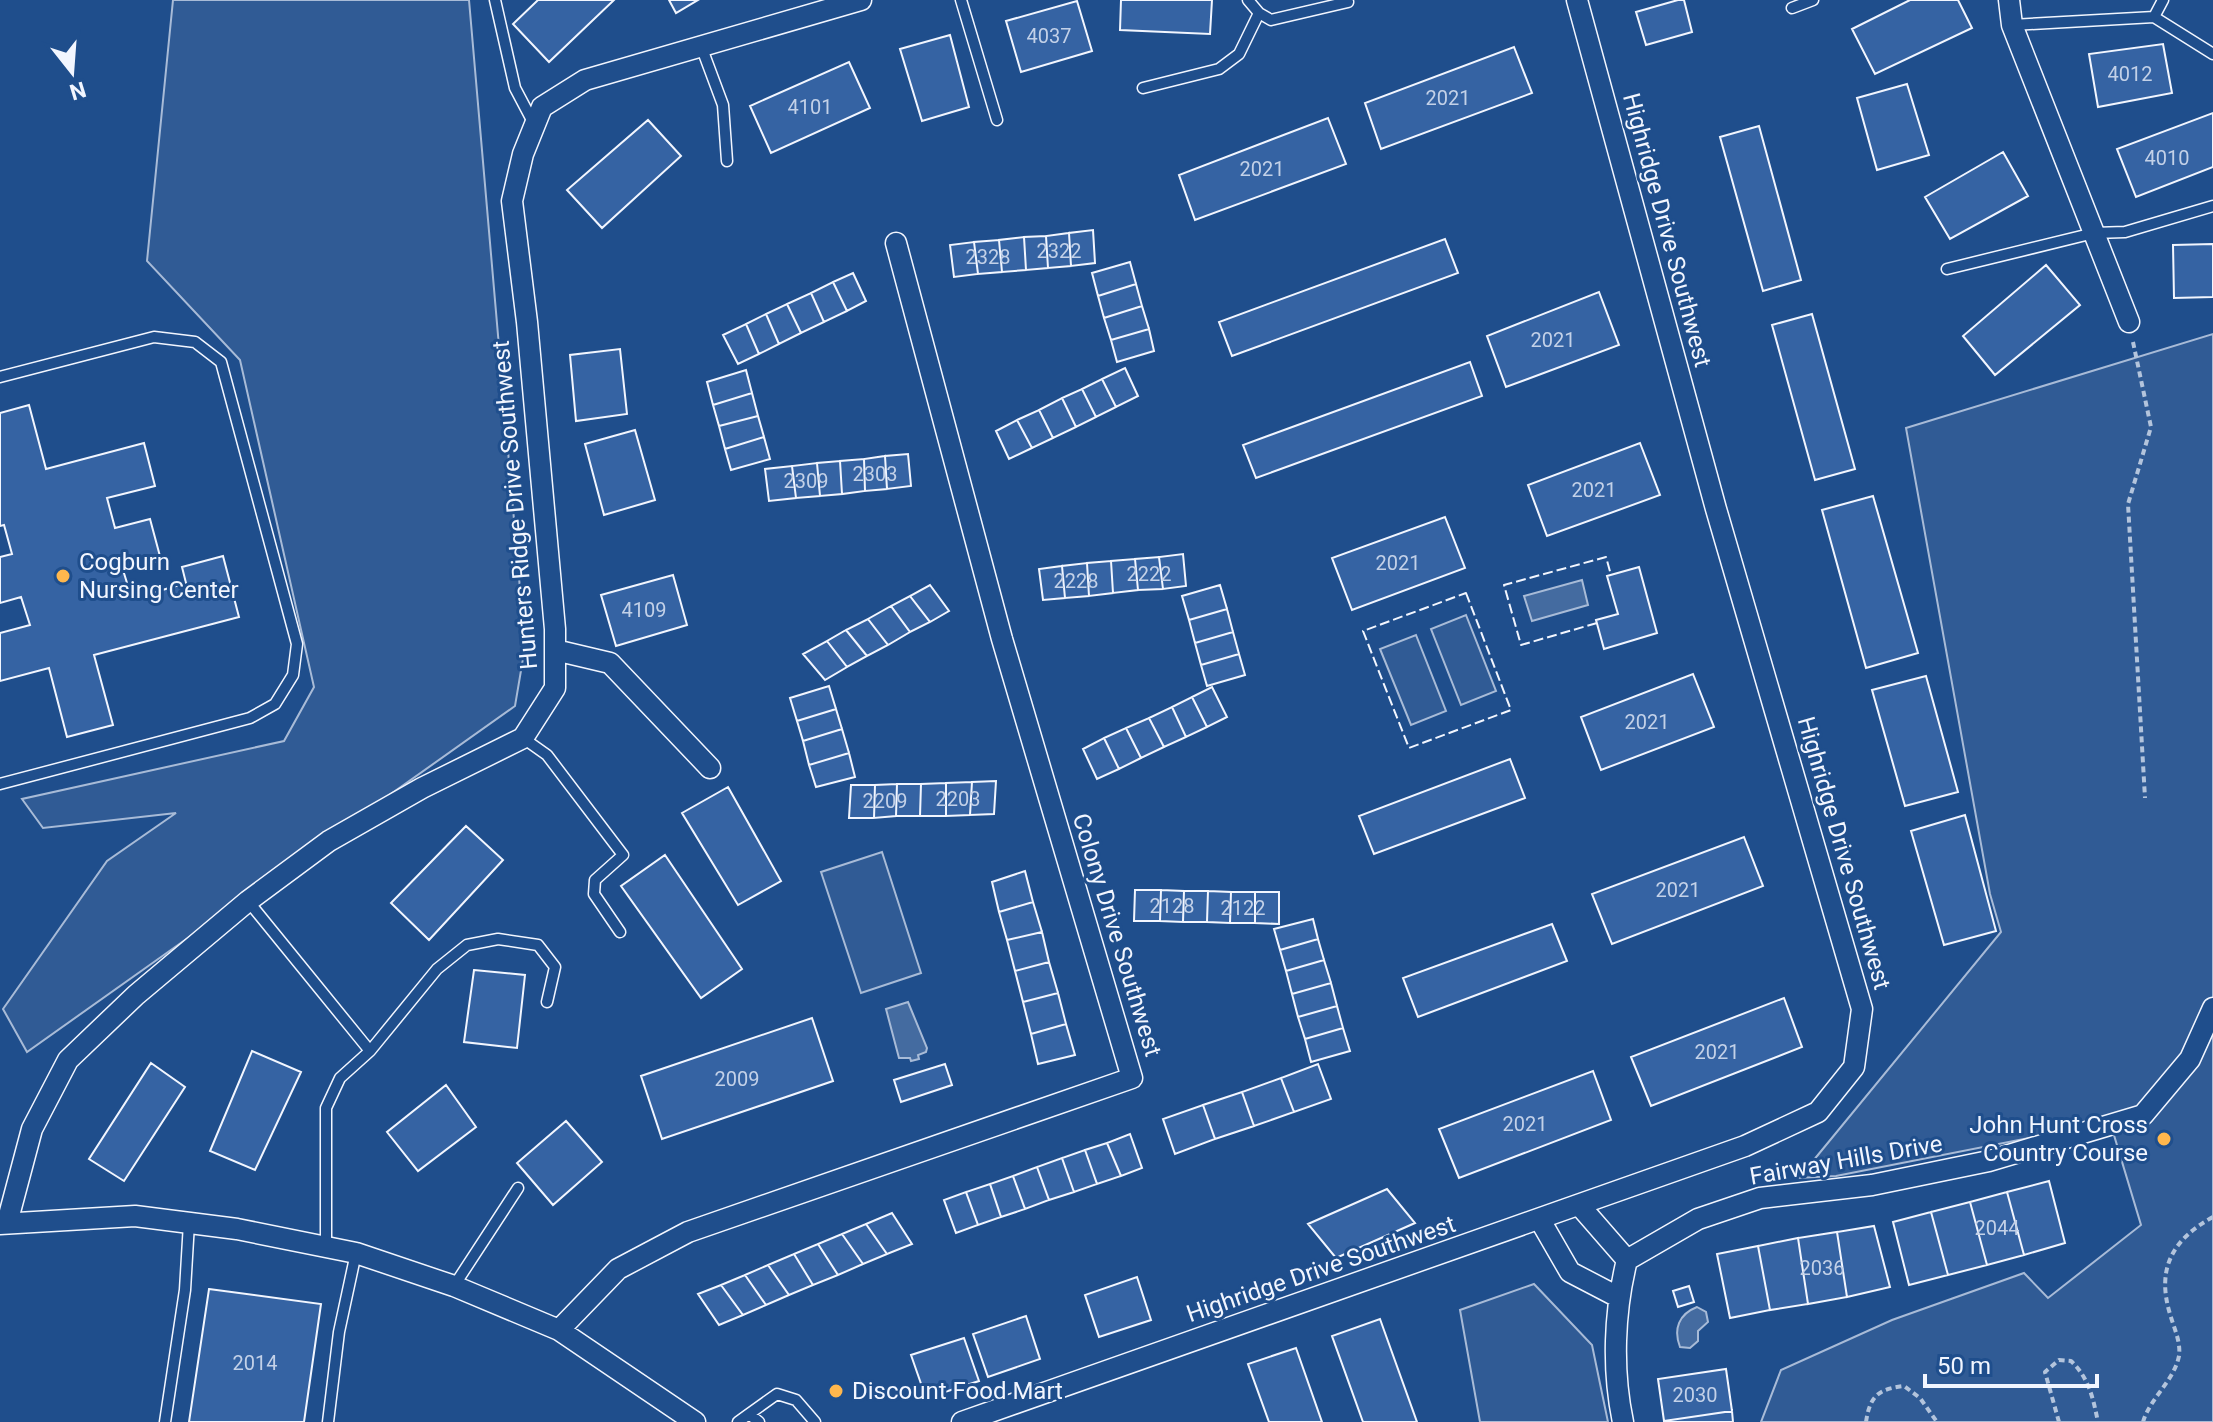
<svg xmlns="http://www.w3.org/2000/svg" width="2213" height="1422" font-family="Roboto,sans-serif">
<rect width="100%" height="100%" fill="#1f4e8c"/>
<path fill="#305b95" stroke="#a8bbd7" stroke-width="2" d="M173 0H469L525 647 515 706 27 1052 3 1009 107 861 176 813 43 828 22 799 284 741 314 687 240 360 147 261Z
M2213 334V1422H1761L1781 1370 1892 1320 2024 1273 2048 1298 2141 1225 2110 1122 1836 1176 1799 1178 2001 932 1990 894 1906 428Z
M1466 615 1496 691 1461 705 1431 629Z
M1416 635 1446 711 1411 725 1380 649Z
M882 852 921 973 861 993 821 872Z
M1534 1284 1592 1345 1608 1422H1480L1460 1310Z"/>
<path fill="#446ba0" stroke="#a8bbd7" stroke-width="2" d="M1582 580 1588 605 1532 621 1524 596Z
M908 1002 927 1048 926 1052 918 1055 919 1059 911 1061 910 1058H899L886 1009Z
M1697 1307 1706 1312 1708 1322 1698 1331V1341L1690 1348 1680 1347C1673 1329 1679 1314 1697 1307Z"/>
<path fill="#3563a3" stroke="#f2f6ff" stroke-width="2" d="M538 0H614L549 62 513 24Z
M669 0H698L676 13Z
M1121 0H1212L1210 34 1120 30Z
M1678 0H1684L1692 32 1646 45 1636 12Z
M1910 0H1958L1972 28 1875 74 1852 29Z
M1077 1 1092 51 1021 72 1006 21Z
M950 35 969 107 922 121 900 49Z
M2163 44 2172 93 2098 107 2089 54Z
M1514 47 1532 93 1381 149 1365 103Z
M849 62 870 108 771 153 750 106Z
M1907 84 1929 155 1877 170 1857 98Z
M2213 113V167L2136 197 2117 149Z
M1328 118 1346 164 1195 220 1179 175Z
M648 120 681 156 602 228 567 190Z
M1759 126 1801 280 1763 291 1720 137Z
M2003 152 2028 196 1950 239 1925 197Z
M1093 230 1095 263 1071 266 1069 233Z
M1069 233 1071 266 1048 268 1046 236Z
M1046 236 1048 268 1026 270 1024 237Z
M1024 237 1026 270 1002 272 999 240Z
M1445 239 1458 273 1232 356 1219 322Z
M999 240 1002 272 978 274 974 242Z
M974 242 978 274 954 277 950 245Z
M2213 244V297L2174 298 2173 245Z
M1130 262 1136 284 1098 296 1092 273Z
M2046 265 2080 305 1995 375 1963 336Z
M853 273 866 301 847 311 833 282Z
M833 282 847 311 824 322 811 293Z
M1136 284 1142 306 1104 318 1098 296Z
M1599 292 1619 345 1506 387 1487 336Z
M811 293 824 322 801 333 787 304Z
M787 304 801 333 779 344 766 314Z
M1142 306 1149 329 1111 340 1104 318Z
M766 314 779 344 759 354 746 324Z
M1812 314 1855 469 1815 480 1772 325Z
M746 324 759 354 738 364 723 335Z
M1149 329 1154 351 1117 362 1111 340Z
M620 349 627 414 576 421 570 355Z
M1470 362 1482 396 1256 478 1243 445Z
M1125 368 1138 396 1116 407 1102 379Z
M746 370 752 393 713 405 707 382Z
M1102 379 1116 407 1096 417 1082 389Z
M1082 389 1096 417 1076 427 1062 398Z
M752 393 758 416 719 426 713 405Z
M1062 398 1076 427 1053 438 1039 410Z
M29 405 46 469 144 443 155 486 107 498 115 528 150 519 161 560 123 570 132 599 186 583 182 567 223 556 239 617 94 655 113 725 67 737 49 668 0 681V633L30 625 21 597 0 603V557L12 554 4 525 0 526V413Z
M1039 410 1053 438 1032 448 1017 420Z
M758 416 764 437 725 449 719 426Z
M1017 420 1032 448 1009 459 996 431Z
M635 430 655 500 604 515 585 444Z
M764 437 770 459 731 470 725 449Z
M1640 443 1660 495 1547 536 1528 485Z
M908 454 911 486 887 489 885 456Z
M885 456 887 489 865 491 864 459Z
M864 459 865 491 842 494 840 461Z
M840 461 842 494 820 496 817 463Z
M817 463 820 496 796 498 792 466Z
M792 466 796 498 769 501 765 469Z
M1873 496 1918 653 1866 668 1822 510Z
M1445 517 1465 568 1352 610 1332 558Z
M1183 554 1186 586 1163 589 1159 557Z
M1159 557 1163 589 1138 590 1135 559Z
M1135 559 1138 590 1113 593 1111 561Z
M1111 561 1113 593 1089 596 1087 563Z
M1087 563 1089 596 1065 598 1062 566Z
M1062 566 1065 598 1043 600 1039 569Z
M1639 567 1657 633 1604 649 1596 620 1618 614 1607 576Z
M673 575 687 625 616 646 601 595Z
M930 585 949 611 930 622 910 596Z
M1220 585 1227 609 1189 620 1182 596Z
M910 596 930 622 910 632 891 606Z
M891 606 910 632 888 645 868 619Z
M1227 609 1233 632 1195 643 1189 620Z
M868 619 888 645 867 656 846 630Z
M846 630 867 656 847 667 827 641Z
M1233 632 1239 654 1201 665 1195 643Z
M827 641 847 667 825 680 803 654Z
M1239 654 1245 675 1207 686 1201 665Z
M1693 674 1714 727 1601 770 1581 717Z
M1926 676 1958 792 1905 806 1872 690Z
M829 686 836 709 797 721 790 698Z
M1212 687 1227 717 1207 727 1192 697Z
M1192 697 1207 727 1186 737 1172 707Z
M1172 707 1186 737 1164 747 1149 718Z
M836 709 842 729 803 741 797 721Z
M1149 718 1164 747 1141 758 1126 728Z
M1126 728 1141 758 1119 769 1104 738Z
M842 729 849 753 809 765 803 741Z
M1104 738 1119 769 1097 779 1083 749Z
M849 753 855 777 816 787 809 765Z
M1510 759 1525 798 1374 854 1359 816Z
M996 781 994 814 970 815 972 782Z
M972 782 970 815 946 816V783Z
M946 783V816H920L921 784Z
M897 784 896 816 874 818 875 785Z
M897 784H921L920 816H896Z
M851 785H875L874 818H849Z
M728 787 781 881 738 905 682 813Z
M1965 815 1996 931 1944 945 1911 831Z
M466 826 503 860 429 940 391 903Z
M1744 837 1763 886 1612 944 1592 894Z
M665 855 742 969 701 998 621 886Z
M1025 871 1033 902 999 912 992 882Z
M1135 890H1161L1160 921H1134Z
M1161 890 1184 891 1183 922 1160 921Z
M1184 891H1208L1207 922H1183Z
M1208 891 1231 892 1230 923 1207 922Z
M1231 892H1255V923H1230Z
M1255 892H1279V924L1255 923Z
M1033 902 1042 932 1007 940 999 912Z
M1313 919 1318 939 1280 950 1274 929Z
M1552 924 1567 961 1418 1017 1403 978Z
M1042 932 1049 962 1015 971 1007 940Z
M1318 939 1324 960 1286 971 1280 950Z
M1324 960 1331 983 1292 994 1286 971Z
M1049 962 1058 993 1023 1002 1015 971Z
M474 970 525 975 517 1048 464 1042Z
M1331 983 1337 1006 1298 1017 1292 994Z
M1058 993 1066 1024 1031 1034 1023 1002Z
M1784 998 1802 1047 1651 1106 1631 1057Z
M1337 1006 1343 1028 1305 1039 1298 1017Z
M812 1018 833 1081 662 1139 641 1076Z
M1066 1024 1075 1055 1038 1064 1031 1034Z
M1343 1028 1350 1051 1311 1062 1305 1039Z
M252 1051 301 1072 255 1170 210 1151Z
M151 1063 185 1087 124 1181 89 1159Z
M945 1064 952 1085 901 1102 894 1080Z
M1318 1064 1331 1099 1294 1112 1281 1078Z
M1593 1071 1611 1120 1459 1178 1439 1129Z
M1281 1078 1294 1112 1254 1126 1242 1092Z
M446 1085 476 1127 418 1171 387 1132Z
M1242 1092 1254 1126 1215 1139 1203 1105Z
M1203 1105 1215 1139 1175 1154 1163 1119Z
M566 1121 602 1162 553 1205 517 1163Z
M1130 1134 1142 1168 1121 1176 1107 1143Z
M1107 1143 1121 1176 1097 1184 1085 1150Z
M1085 1150 1097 1184 1074 1192 1062 1158Z
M1062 1158 1074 1192 1049 1200 1037 1167Z
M1037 1167 1049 1200 1025 1209 1013 1176Z
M1013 1176 1025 1209 1001 1217 990 1184Z
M2049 1181 2065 1243 2024 1255 2007 1192Z
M990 1184 1001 1217 978 1225 966 1192Z
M1387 1189 1415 1223 1336 1258 1308 1224Z
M966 1192 978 1225 956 1233 944 1200Z
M2007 1192 2024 1255 1987 1265 1970 1202Z
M1970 1202 1987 1265 1948 1275 1931 1212Z
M1931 1212 1948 1275 1909 1285 1893 1222Z
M892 1213 912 1244 887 1254 866 1224Z
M866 1224 887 1254 863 1264 842 1234Z
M1874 1226 1890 1287 1847 1297 1837 1232Z
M1837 1232 1847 1297 1808 1304 1798 1238Z
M842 1234 863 1264 838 1275 818 1244Z
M1798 1238 1808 1304 1770 1310 1758 1246Z
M818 1244 838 1275 813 1285 794 1254Z
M1758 1246 1770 1310 1730 1318 1717 1254Z
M794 1254 813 1285 789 1295 768 1265Z
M768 1265 789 1295 766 1305 745 1275Z
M745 1275 766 1305 743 1315 721 1285Z
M1137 1277 1151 1320 1099 1337 1085 1295Z
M721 1285 743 1315 719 1325 698 1294Z
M1689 1286 1694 1302 1678 1307 1673 1291Z
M209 1289 321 1304 304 1422H189Z
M1026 1316 1040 1359 988 1377 973 1334Z
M1380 1319 1417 1422H1363L1332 1336Z
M964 1338 979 1381 926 1398 911 1355Z
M1296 1348 1322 1422H1269L1248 1364Z
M1726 1369 1732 1411 1664 1421 1658 1379Z
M1732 1411 1733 1422H1664V1421Z"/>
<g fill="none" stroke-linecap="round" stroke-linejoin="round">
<g stroke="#f2f6ff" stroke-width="13">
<path id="service" d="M495 0 515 88 534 124
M961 0 997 120
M1248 0 1259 13 1271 20 1348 2
M1792 8 1813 0
M2154 17 2213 54
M2012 25 2154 17 2163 0
M701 46 723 105 727 161
M1143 88 1219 69 1239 54 1259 13
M1947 269 2094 233 2125 232 2213 206
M0 377 154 337 195 342 221 362 297 644 293 675 275 704 250 718 0 784
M523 738 547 755 623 855 595 880 594 894 620 932
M248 901 370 1051
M326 1247V1108L340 1078 370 1051 437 969 467 945 498 939 538 945 555 967 547 1002
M454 1286 518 1188
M749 1414 777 1394 796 1400 815 1422
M165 1422 185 1290 189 1223
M328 1422 339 1332 356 1253
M738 1422 749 1414 759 1422"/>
</g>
<g stroke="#f2f6ff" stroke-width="23">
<path id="minor" d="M2009 0 2012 25 2129 322
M555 650 610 663 710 768
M1580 1206 1627 1260
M1540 1220 1570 1272 1618 1297
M7 1223 32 1129 68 1060 136 995 248 901 329 841 422 788 523 738 555 688V629L527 322 512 201 523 154 542 107 585 80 861 0
M0 1224 135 1216 237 1229 356 1253 454 1286 559 1330 695 1422
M559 1330 618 1269 688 1232 1132 1078 1002 639 896 243
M962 1422 1745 1146 1818 1112 1854 1067 1862 1009 1716 509 1577 0
M1623 1422C1612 1370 1614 1312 1627 1260L1698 1219 1760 1198 1872 1185 1989 1161 2143 1115 2190 1059 2213 1008"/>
</g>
<path stroke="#b3c4dc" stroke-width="4" stroke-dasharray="6 4" stroke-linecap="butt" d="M2133 342 2151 427 2128 504 2145 798
M1866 1422C1870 1396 1878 1389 1904 1386L1920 1398 1937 1422
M2059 1422 2045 1372 2059 1360 2071 1361C2089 1378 2093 1398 2098 1422
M2143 1422C2150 1398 2174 1381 2179 1356 2181 1342 2174 1328 2170 1314 2156 1268 2173 1239 2213 1217"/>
<use href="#service" stroke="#1f4e8c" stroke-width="10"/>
<use href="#minor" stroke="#1f4e8c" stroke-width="20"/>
<path stroke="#f2f6ff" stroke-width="2" stroke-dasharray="10 4" stroke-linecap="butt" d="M1466 593 1511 710 1409 748 1363 631Z
M1597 623 1521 645 1504 585 1606 557 1611 575"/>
</g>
<g fill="#ffb74d" stroke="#1f4e8c" stroke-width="3">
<circle cx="63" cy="576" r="8"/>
<circle cx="2164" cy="1139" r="8"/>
<circle cx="836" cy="1391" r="8"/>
</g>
<g text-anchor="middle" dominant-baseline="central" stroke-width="6" stroke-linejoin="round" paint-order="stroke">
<g font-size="20" fill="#c3d1e8">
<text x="1049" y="36">4037</text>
<text x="2130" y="74">4012</text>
<text x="1448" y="98">2021</text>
<text x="810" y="107">4101</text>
<text x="2167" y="158">4010</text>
<text x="1262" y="169">2021</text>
<text x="1059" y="251">2322</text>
<text x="988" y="257">2328</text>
<text x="1553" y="340">2021</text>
<text x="875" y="474">2303</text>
<text x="806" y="481">2309</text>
<text x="1594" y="490">2021</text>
<text x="1398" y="563">2021</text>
<text x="1149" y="574">2222</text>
<text x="1076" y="581">2228</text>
<text x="644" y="610">4109</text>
<text x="1647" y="722">2021</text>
<text x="958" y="799">2203</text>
<text x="885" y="801">2209</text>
<text x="1678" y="890">2021</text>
<text x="1172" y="906">2128</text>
<text x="1243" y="908">2122</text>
<text x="1717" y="1052">2021</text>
<text x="737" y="1079">2009</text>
<text x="1525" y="1124">2021</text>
<text x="1997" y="1228">2044</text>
<text x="1822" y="1268">2036</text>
<text x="255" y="1363">2014</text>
<text x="1695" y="1395">2030</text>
</g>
<g font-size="24" fill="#f2f6ff" stroke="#1f4e8c">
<text transform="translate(1667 230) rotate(75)">Highridge Drive Southwest</text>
<text transform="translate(515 505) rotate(-95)">Hunters Ridge Drive Southwest</text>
<text transform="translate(1844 853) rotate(74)">Highridge Drive Southwest</text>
<text transform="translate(1117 935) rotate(73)">Colony Drive Southwest</text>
<text transform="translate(1846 1160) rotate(-10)">Fairway Hills Drive</text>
<text transform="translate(1321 1269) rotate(-19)">Highridge Drive Southwest</text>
</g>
<g font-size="24" fill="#f2f6ff" stroke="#1f4e8c" text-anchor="start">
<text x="79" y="562">Cogburn<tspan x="79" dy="28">Nursing Center</tspan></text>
<text x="2148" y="1125" text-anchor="end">John Hunt Cross<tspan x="2148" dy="28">Country Course</tspan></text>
<text x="852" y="1391">Discount Food Mart</text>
</g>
</g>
<g transform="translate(72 72) rotate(163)" stroke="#1f4e8c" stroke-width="6" paint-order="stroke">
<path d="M0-6L14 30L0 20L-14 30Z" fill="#f2f6ff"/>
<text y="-12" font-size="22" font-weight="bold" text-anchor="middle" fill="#f2f6ff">N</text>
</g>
<path d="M1925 1374v12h172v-12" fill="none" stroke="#f2f6ff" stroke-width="4"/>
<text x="1937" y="1374" font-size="24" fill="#f2f6ff" stroke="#1f4e8c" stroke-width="6" paint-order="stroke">50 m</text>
</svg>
